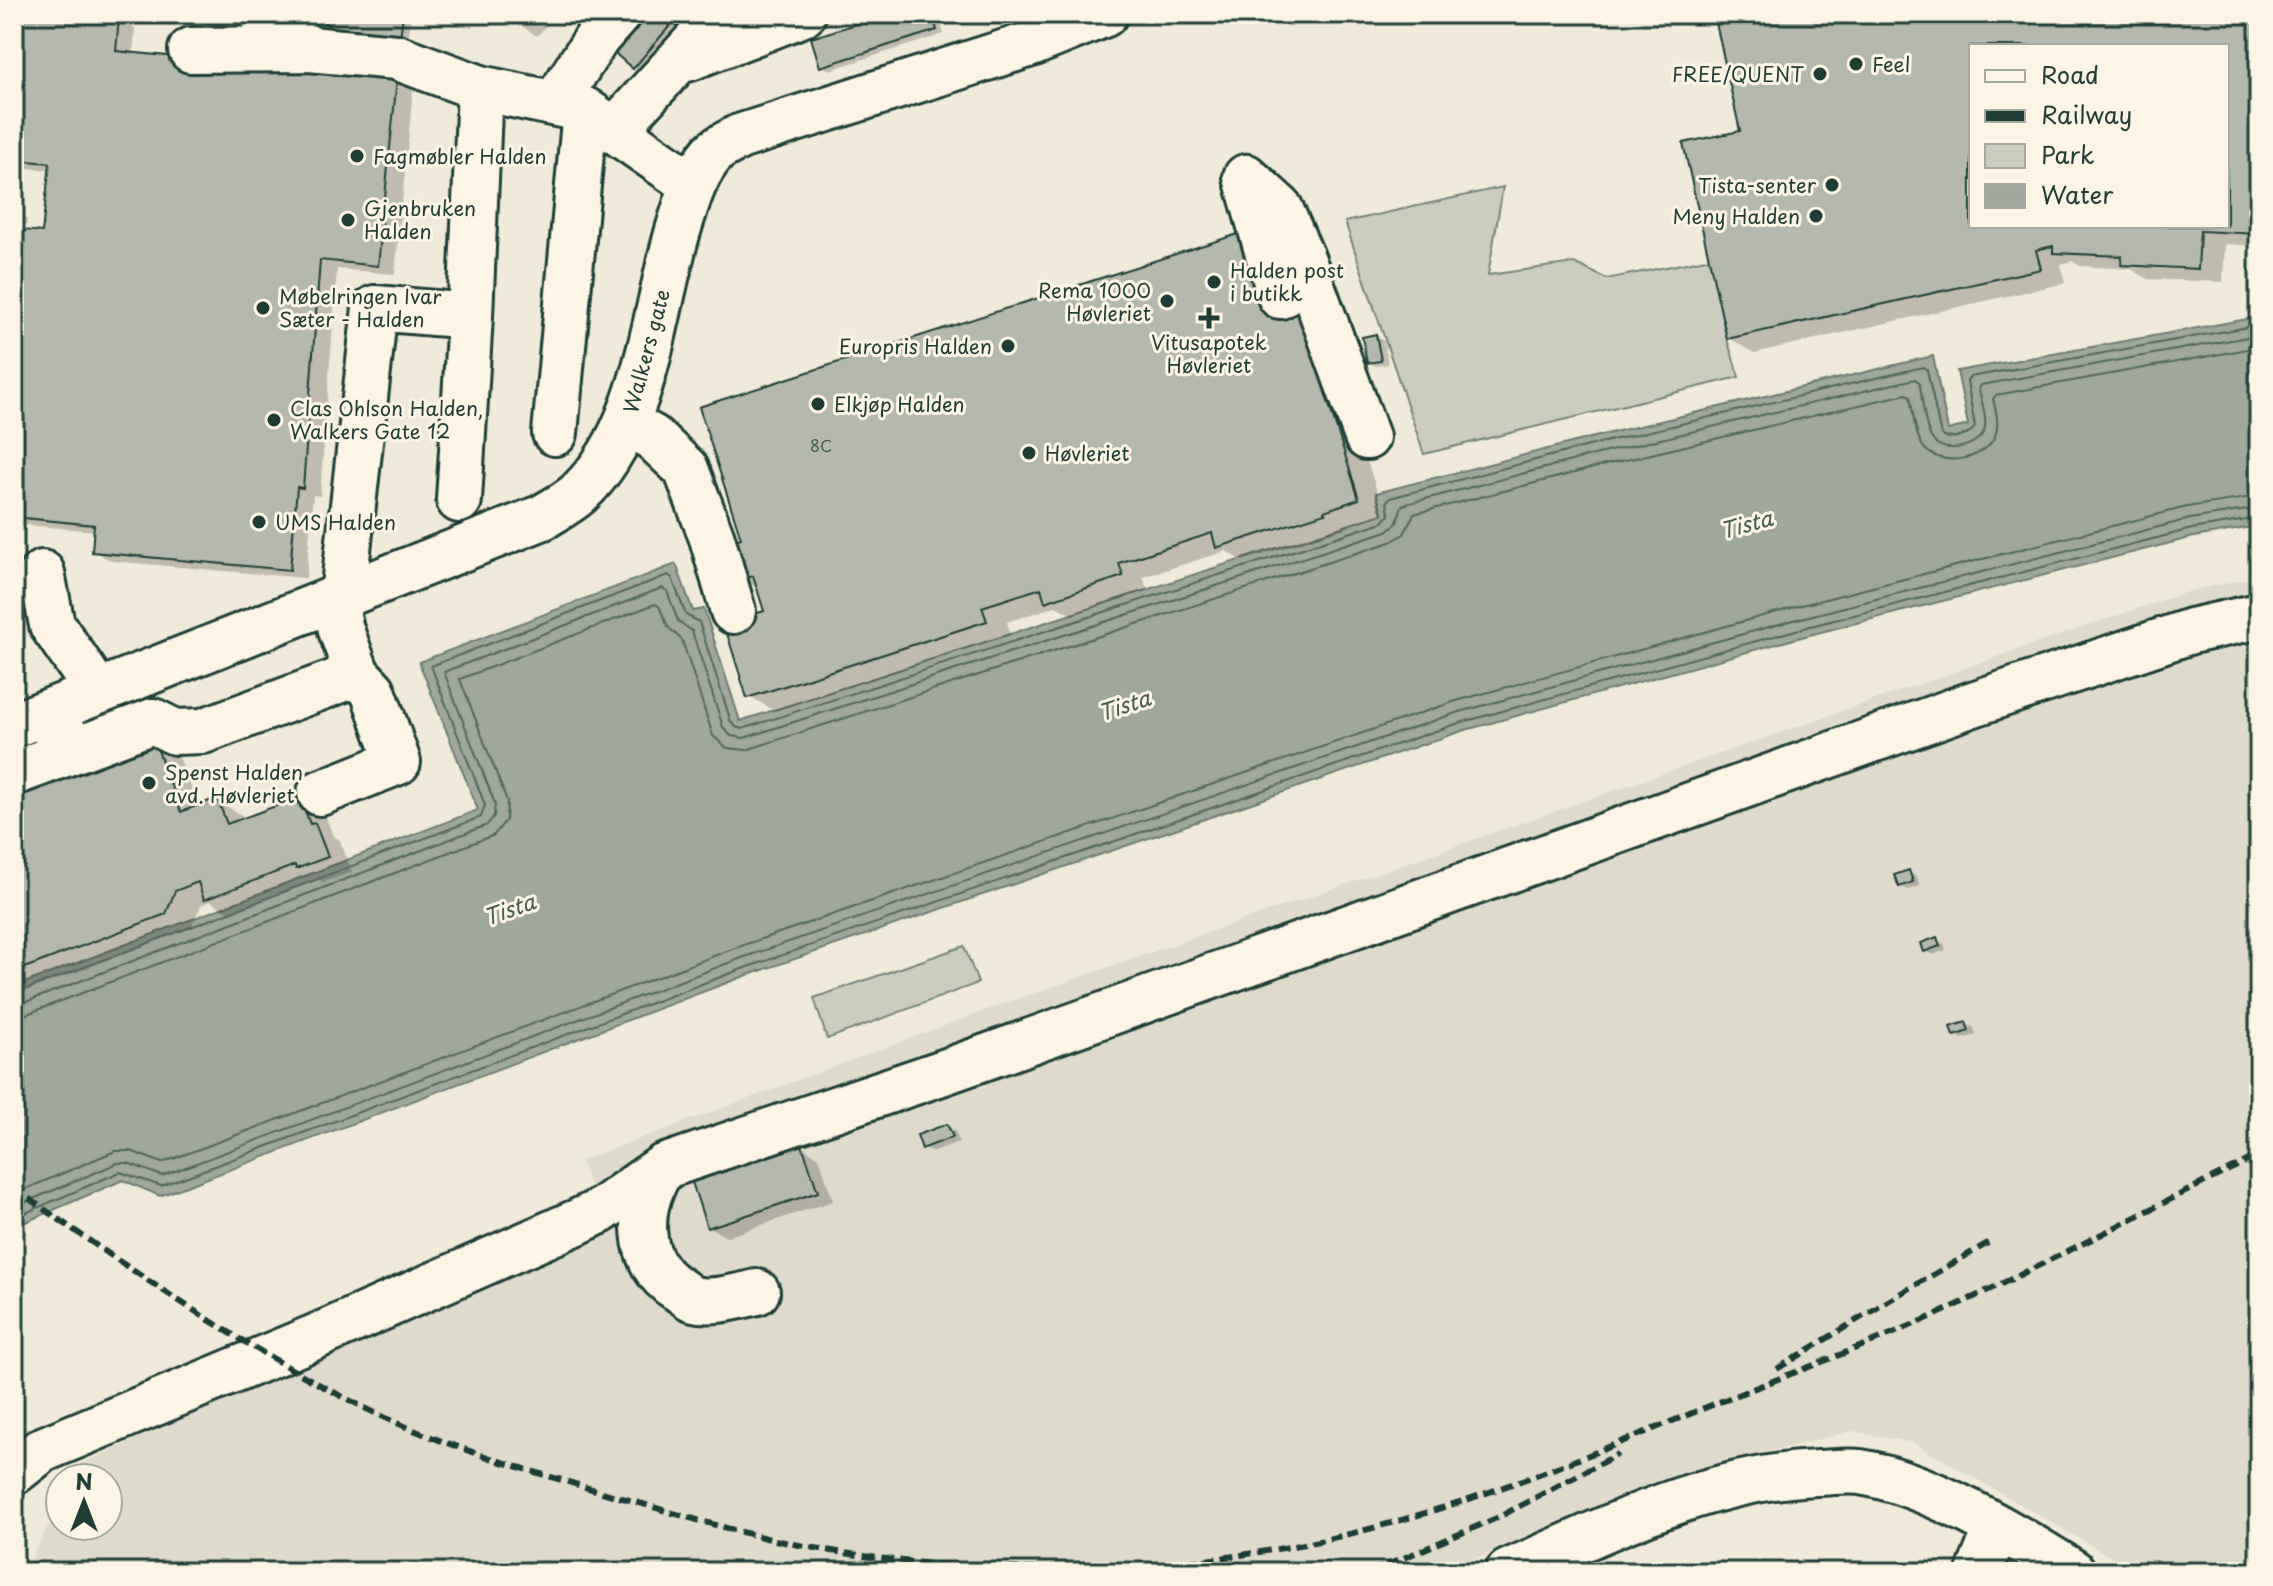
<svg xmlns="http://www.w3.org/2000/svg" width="2273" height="1586" font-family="'Playpen Sans',sans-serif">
<rect width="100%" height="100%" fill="#efeada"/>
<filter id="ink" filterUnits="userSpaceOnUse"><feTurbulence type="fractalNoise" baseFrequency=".0125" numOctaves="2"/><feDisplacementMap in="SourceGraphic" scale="16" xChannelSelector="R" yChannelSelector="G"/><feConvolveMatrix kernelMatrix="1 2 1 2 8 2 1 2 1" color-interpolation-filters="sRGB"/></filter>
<g filter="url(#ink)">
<path fill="#dedbcc" d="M2259 577V1572H2137L1914 1443 1852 1431 1684 1473 1443 1572H24L60 1503V1526H108V1478H73L80 1464 608 1230 580 1161 1006 1003 2086 626 2193 590Z"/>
<path fill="#cccdbf" stroke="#76857a" stroke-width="2" d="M1503 187 1488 275 1574 263 1607 279 1711 258 1728 342 1739 377 1424 454 1345 222Z
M964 946 978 983 827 1039 814 998Z"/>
<path fill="#9fa89a" stroke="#6c7d71" stroke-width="2" d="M2259 317V526L2194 537 1809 635 1462 731 745 976 160 1196 123 1180 14 1227V987L478 810 419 662 676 564 693 611 704 609 740 721 1382 514 1376 493 1602 435 1933 356 1948 430 1968 425 1957 371Z"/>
<path fill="#0003" fill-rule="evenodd" d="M37 14 119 19 135 29 133 55 396 80 413 90 395 274 337 269 320 496 313 495 306 578 111 561 94 551 96 531 14 524V231L44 234 51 170 14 167V44Z
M317 14H411L408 43Z
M504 14H557L537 36Z
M573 14H718L659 81 634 67Z
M895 14H938L944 34 829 70 821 65Z
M1716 14H2259V246L2225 244 2223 282 2148 279 2131 269 2080 266 2072 261 2061 264 2065 283 1754 353 1729 338 1743 132ZM1971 46H2227V226H1971Z
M1238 236 1263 250 1334 359 1384 513 1349 525V527L1243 561 1226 551 1143 577 1147 591 1072 615 1056 606 1007 622 1011 635 775 711 749 696 767 612 759 589 742 579 743 539Z
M1376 336 1384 341 1388 364 1376 366 1368 362Z
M153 739 178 754 199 807 217 801 242 815 244 820 300 799 325 814 333 836 340 840 352 872 323 882 319 880 231 913 210 901 201 905 191 928 14 995V792Z
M1909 872 1917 877 1920 886 1908 890 1900 886Z
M1936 940 1944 944 1946 950 1933 955 1925 951Z
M1966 1024 1974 1028 1976 1035 1962 1039 1954 1035Z
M947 1126 955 1131 959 1142 932 1152 924 1147Z
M802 1147 819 1157 833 1201 726 1237 709 1227Z"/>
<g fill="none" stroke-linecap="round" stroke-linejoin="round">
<path stroke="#52685d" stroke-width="2" d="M14 994 481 817 485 805 431 666 668 575 672 578 686 615 699 622 731 722 736 727 742 729 1383 522 1389 515 1387 501 1390 498 1604 442 1923 367 1927 370 1940 431 1944 437C1954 439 1970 435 1975 427L1967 381 1970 377 2259 325
M14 1004 23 1003 487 825 494 816 495 804 444 672 662 588 667 591 678 621 692 631 723 727 731 736 744 738 1387 531 1397 523 1402 505 1606 452 1915 379 1919 382C1923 398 1923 424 1932 439 1943 456 1982 447 1985 427 1987 416 1981 401 1979 389L1981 385 2259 335
M14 1016 27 1014 494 835 506 820 507 801 460 679 655 604 659 606 668 627 682 640 713 736 727 748 746 750 1391 542 1404 534 1414 514 1609 464 1906 394 1910 396C1913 411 1914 431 1922 445 1937 469 1985 461 1995 436 2000 424 1996 411 1993 399L1996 395 2259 347
M14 1194 115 1151H131L162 1163 735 948 1453 702 1802 605 2187 507 2259 496
M14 1207 118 1163H128L162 1176 739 959 1456 713 1805 617 2190 519 2259 508
M14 1218 120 1172 161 1186 742 969 1459 723 1807 627 2192 529 2259 518"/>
</g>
<path fill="#b5b9ad" stroke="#1f3d34" stroke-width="2" fill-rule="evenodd" d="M32 14H85L119 17 116 51 397 78 378 266 320 260 303 488 297 487 290 570 92 552 94 525 14 517V229L42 232 50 163 14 160 16 22Z
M313 14H403L400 39 340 34Z
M570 14H680L633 69Z
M888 14H932L937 30 820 67 811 38Z
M1714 14H2259V234L2200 231 2198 269 2121 265 2122 256 2053 253V246L2036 250 2041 269 1727 339 1683 143 1740 131ZM1971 46H2227V226H1971Z
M1238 234 1260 302 1299 289 1316 342 1310 345 1359 499 1324 511 1325 513 1216 548 1212 533 1119 563 1123 576 1045 602 1041 588 982 607 987 621 747 698 724 624 764 611 753 576 740 580 728 542 741 538 699 407Z
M1376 334 1381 361 1367 363 1362 337Z
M153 737 181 812 217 798 227 824 300 797 310 824 315 823 328 857 296 869 295 865 204 900 198 882 175 891 166 914 14 972V790Z
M1909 870 1913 882 1899 887 1894 875Z
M1937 937 1940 946 1924 952 1921 943Z
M1966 1022 1969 1031 1953 1036 1950 1027Z
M947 1124 953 1137 922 1149 917 1135Z
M802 1145 818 1192 707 1228 692 1182Z"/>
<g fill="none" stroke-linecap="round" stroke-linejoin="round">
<g stroke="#1f3d34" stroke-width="50">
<path id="minor" d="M262 14 309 49 396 57 480 88
M191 50 309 49
M687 59 803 14
M555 103 597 38 618 14
M614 131 721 14
M1280 296 1246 177 1280 208 1302 258 1367 437
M626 423 652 437 686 469 712 538 733 611
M555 433 585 110
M459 500 470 316
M42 573 52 625 98 692
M343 595 375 308 470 316 480 88 585 110 673 171 693 182
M38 716 81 748 153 721 175 732 203 731 357 674 341 630 334 598
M14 725 543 517C554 510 568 503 578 494 648 429 653 310 680 224 688 199 695 174 713 153 720 146 731 142 739 137L1031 44 1105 14
M14 773 81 748
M320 793 398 762 373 691 357 674
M757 1292C739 1296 713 1304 694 1299 689 1298 683 1292 678 1289 634 1262 637 1206 663 1167L944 1072 1970 705 2191 631 2259 616
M14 1472 42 1450 315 1337 577 1222 600 1211 663 1167
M1508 1572C1607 1529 1708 1477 1817 1473 1831 1473 1846 1470 1860 1472 1927 1482 2016 1536 2073 1572
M1979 1572 1997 1527"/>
</g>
<use href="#minor" stroke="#fcf5e5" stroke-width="44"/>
<path stroke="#1f3d34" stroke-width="6" stroke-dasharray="12 6" stroke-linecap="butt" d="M14 1188C126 1267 240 1346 363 1407 439 1445 521 1468 602 1492 657 1508 711 1525 766 1538 930 1575 1106 1579 1272 1550 1419 1525 1559 1468 1697 1411 1783 1376 1871 1345 1955 1306 2057 1258 2158 1205 2259 1155
M1777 1369 1898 1295 1993 1240
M1371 1572 1499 1517 1618 1454"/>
</g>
</g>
<g fill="#1f3d34" stroke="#fcf5e5" stroke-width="3">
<circle cx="1856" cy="64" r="8"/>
<circle cx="1820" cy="74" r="8"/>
<circle cx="357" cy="156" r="8"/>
<circle cx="1832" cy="185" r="8"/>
<circle cx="1816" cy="216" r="8"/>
<circle cx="348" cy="220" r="8"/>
<circle cx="1214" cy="282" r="8"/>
<circle cx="1167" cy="301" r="8"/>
<circle cx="263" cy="308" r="8"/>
<path d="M1205 306h8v8h8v8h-8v8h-8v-8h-8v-8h8z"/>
<circle cx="1008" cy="346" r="8"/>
<circle cx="818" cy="404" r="8"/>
<circle cx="274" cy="420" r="8"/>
<circle cx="1029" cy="453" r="8"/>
<circle cx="259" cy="522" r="8"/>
<circle cx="149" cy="783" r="8"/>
</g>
<g text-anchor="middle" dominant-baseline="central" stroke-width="6" stroke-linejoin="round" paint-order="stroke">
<g font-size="16" fill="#445c52">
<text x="821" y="445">8C</text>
</g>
<g font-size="20" fill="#1f3d34" stroke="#fcf5e5" text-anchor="start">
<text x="1872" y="64">Feel</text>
<text x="1804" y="74" text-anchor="end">FREE/QUENT</text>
<text x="373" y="156">Fagmøbler Halden</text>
<text x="1816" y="185" text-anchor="end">Tista-senter</text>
<text x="364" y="208">Gjenbruken<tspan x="364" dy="23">Halden</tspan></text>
<text x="1800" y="216" text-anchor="end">Meny Halden</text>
<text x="1230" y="270">Halden post<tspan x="1230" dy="23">i butikk</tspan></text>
<text x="1151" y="290" text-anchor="end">Rema 1000<tspan x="1151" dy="23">Høvleriet</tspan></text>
<text x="279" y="296">Møbelringen Ivar<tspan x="279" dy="23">Sæter - Halden</tspan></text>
<text x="1209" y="342" text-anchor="middle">Vitusapotek<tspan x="1209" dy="23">Høvleriet</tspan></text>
<text x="992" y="346" text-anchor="end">Europris Halden</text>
<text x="834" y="404">Elkjøp Halden</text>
<text x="290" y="408">Clas Ohlson Halden,<tspan x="290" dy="23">Walkers Gate 12</tspan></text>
<text x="1045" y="453">Høvleriet</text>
<text x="275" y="522">UMS Halden</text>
<text x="165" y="772">Spenst Halden<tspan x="165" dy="23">avd. Høvleriet</tspan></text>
</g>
<g font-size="20" fill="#1f3d34" stroke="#fcf5e5">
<text transform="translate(646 351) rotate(-75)">Walkers gate</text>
</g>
<g font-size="22" font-style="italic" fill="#455d53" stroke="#fcf5e5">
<text transform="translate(1746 523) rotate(-15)">Tista</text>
<text transform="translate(1124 704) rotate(-18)">Tista</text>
<text transform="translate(509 908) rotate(-19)">Tista</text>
</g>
</g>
<rect width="2273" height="1586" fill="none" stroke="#fcf5e5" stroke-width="48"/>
<rect x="24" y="24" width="2225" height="1538" fill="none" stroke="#1f3d34" stroke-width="3" filter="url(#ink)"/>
<rect x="1969" y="44" width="260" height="184" fill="#fcf5e5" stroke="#a4ab9e" stroke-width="2"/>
<rect x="1985" y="70" width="40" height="12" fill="#fcf5e5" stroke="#a4ab9e" stroke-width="2"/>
<text x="2041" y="84" font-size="24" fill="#1f3d34">Road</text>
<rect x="1985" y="110" width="40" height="12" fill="#1f3d34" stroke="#a4ab9e" stroke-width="2"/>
<text x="2041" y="124" font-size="24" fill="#1f3d34">Railway</text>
<rect x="1985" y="144" width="40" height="24" fill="#cccdbf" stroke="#a4ab9e" stroke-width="2"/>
<text x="2041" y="164" font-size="24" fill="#1f3d34">Park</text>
<rect x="1985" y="184" width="40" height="24" fill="#9fa89a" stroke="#a4ab9e" stroke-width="2"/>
<text x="2041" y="204" font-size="24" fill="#1f3d34">Water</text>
<g transform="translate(84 1502)"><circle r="38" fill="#fcf5e5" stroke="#a4ab9e" stroke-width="2"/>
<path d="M0-6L14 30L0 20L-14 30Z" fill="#1f3d34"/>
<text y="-12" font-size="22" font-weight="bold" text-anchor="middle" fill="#1f3d34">N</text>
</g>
</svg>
